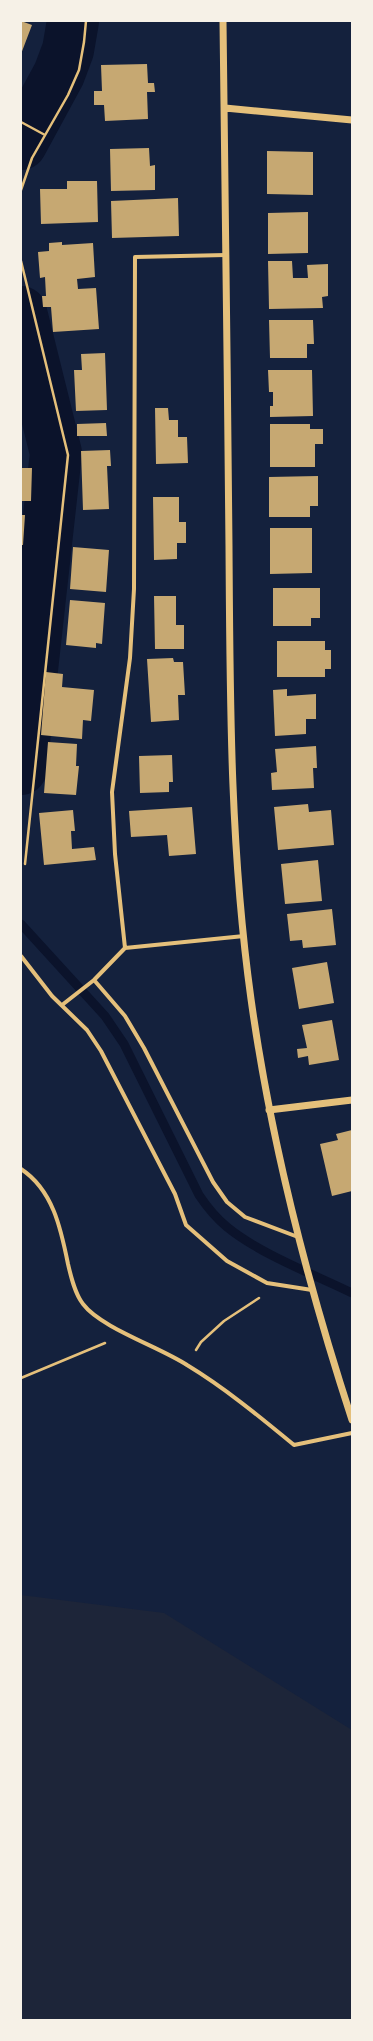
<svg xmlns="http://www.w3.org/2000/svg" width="373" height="2041" font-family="'Alegreya Sans',sans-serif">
<rect width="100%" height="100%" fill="#14213d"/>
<path fill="#1d2539" d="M21 1595 164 1613 352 1730V2020H21Z"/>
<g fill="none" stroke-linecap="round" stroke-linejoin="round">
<path stroke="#0b132b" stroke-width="9" d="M21 924 105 1016 124 1044 199 1195C207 1207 216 1218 227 1227 260 1254 313 1274 352 1293"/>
<path stroke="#0b132b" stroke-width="52" d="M21 144 59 74 68 50 73 21
M21 312 56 453 21 769"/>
</g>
<path fill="#c6a872" d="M21 21 32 25 21 54Z
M147 64 148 83H154L155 92H147L148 119 105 121 104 105H94V91H102L101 65Z
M149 148 150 166 155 165V190L111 191 110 149Z
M267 151 313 152V195L267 194Z
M67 181H97L98 222 41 224 40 189H67Z
M178 198 179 236 112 238 111 201Z
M308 212V253L268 254V213Z
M62 242V245L93 243 95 277 77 279 78 289 96 288 99 329 53 332 51 307H43L42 296H46L45 277 40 278 38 252 49 251V243Z
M268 261H292L293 278H308L307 265 328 264V296L322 297 323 308 269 309Z
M269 320H313L314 344H307V358H270Z
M105 353 107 410 76 411 74 370H82L81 354Z
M268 370H312L313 416 270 417V406H273V392H269Z
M155 408H168L169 420H178V437H187L188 463 156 464Z
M106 423 107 436H77V424Z
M270 424H310V429H323V444H315V467H270Z
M110 450 111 466H107L109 509 83 510 81 451Z
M21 468H32L31 501H21Z
M318 476V506H310V517H269V477Z
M153 497H179V522H186V543H177V559L154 560Z
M21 515H25L23 545H21Z
M270 528H312V573L270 574Z
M73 547 109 550 106 592 70 589Z
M273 588H320V618H311V626H273Z
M154 596H176V625H184V649H155Z
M70 600 105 603 102 644 96 643V648L66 645Z
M277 641H325V650H331V669H325V677H277Z
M173 658 174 662H183L185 695H178L179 720 151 722 147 659Z
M46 672 63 674 62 687 94 690 91 721 83 720 82 739 41 735Z
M287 689V696L316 694V719H306V734L275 736 273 690Z
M48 742 77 744 76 766H79L76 795 44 793Z
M316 746 317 768H313L314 788 272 790 271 773 277 772 275 749Z
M172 755 173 782H169V792L140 793 139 756Z
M308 804 309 812 331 810 334 845 278 850 274 807Z
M192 807 196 854 169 856 167 835 131 837 129 811Z
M73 810 75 831H71L72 849 94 847 96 860 44 865 39 813Z
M318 860 322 901 285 904 281 864Z
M332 909 336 945 303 948 302 940 290 941 287 914Z
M327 962 334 1003 299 1009 292 968Z
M332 1020 339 1060 309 1065 308 1056 298 1058 297 1049 307 1048 302 1025Z
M352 1130V1191L332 1196 320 1144 338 1140 336 1134Z"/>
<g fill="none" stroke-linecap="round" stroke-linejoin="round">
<path stroke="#e5c07b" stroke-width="2.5" d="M21 122 45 135
M21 190 32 158 68 95 79 70 84 42 86 21
M21 261 68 455 25 864
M196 1350 201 1342 224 1321 259 1298
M21 1378 105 1343"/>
<path stroke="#e5c07b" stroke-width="4" d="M125 948 115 854 112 792 130 658 134 589 135 257 226 255
M21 956 52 996 87 1030 101 1051 175 1194 186 1225 227 1261 267 1283 312 1290
M94 980 125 1016 144 1048 213 1182 227 1202 245 1217 298 1237
M62 1005 94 980 125 948 244 936
M21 1169C53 1190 61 1229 68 1264 71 1277 75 1294 83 1304 101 1328 160 1347 187 1365 225 1388 260 1417 294 1445L352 1433"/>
<path stroke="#e5c07b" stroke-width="7" d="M223 21C226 196 227 371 229 546 230 698 230 849 251 999 271 1143 307 1282 352 1420
M225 108 352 120
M269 1110 352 1100"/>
</g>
<rect width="373" height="2041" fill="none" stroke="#f6f1e7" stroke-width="44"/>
</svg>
